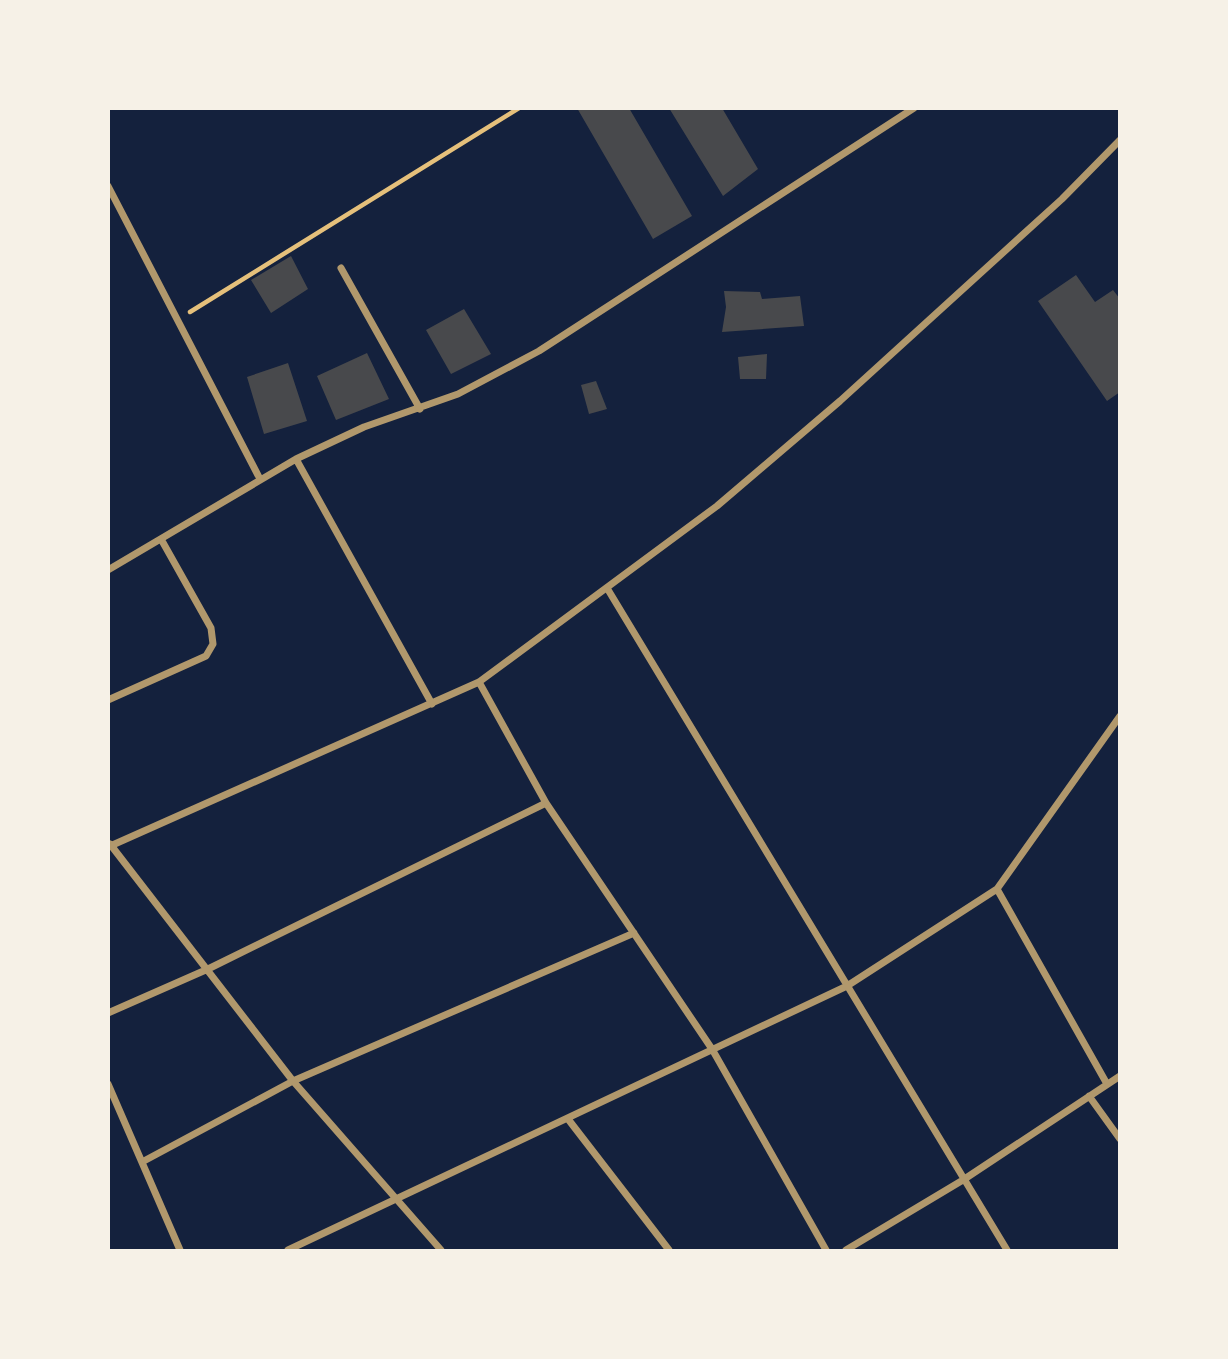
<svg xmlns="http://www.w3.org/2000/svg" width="1228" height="1359" font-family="Lato,sans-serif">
<rect width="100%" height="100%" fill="#14213d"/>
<path fill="#48494c" d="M577 108H629L692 216 653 239Z
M669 108H722L758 169 723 196Z
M291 256 308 289 271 313 251 280Z
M1076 275 1095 302 1113 290 1120 299V392L1107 401 1038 301Z
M724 291 760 292 762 299 800 296 804 326 722 332 726 307Z
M464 309 491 354 451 374 426 330Z
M367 353 389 399 336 420 317 376Z
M767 354 766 379H740L738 357Z
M288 363 307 421 264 434 247 377Z
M596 381 607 409 589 414 581 385Z"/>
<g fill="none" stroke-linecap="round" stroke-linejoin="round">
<path stroke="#e5c07b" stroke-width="4.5" d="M190 312 519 108"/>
<path stroke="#b1986c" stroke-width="7" d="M108 186 260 479
M341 268 420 409
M296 459 432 704
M108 570 296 459 364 427 458 394 539 351 914 108
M607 588 1007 1250
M479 682 546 803 712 1049 826 1250
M108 700 206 656 213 644 211 628 161 539
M110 844 293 1081 441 1250
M108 847 479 682 717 506 840 401 1062 199 1120 140
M997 889 1107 1084
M108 1013 208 969 546 803
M108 1084 180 1250
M1089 1096 1120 1139
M568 1119 669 1250
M142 1162 293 1081 634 933
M288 1250 847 986 997 889 1120 716
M846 1250 963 1180 1120 1076"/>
</g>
<rect width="1228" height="1359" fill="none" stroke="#f6f1e7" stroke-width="220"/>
</svg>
